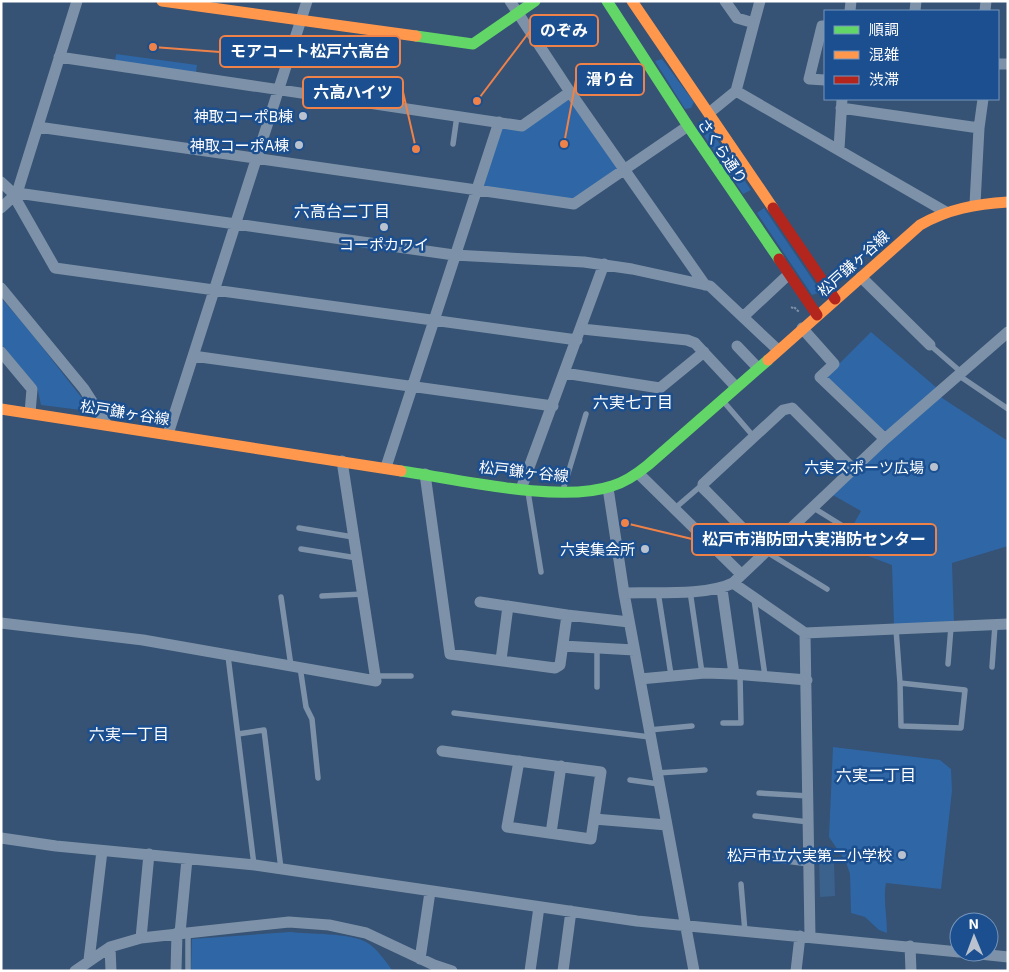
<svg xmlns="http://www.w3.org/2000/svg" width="1009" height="972" font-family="'Exo 2','Noto Sans JP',sans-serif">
<rect width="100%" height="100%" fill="#365274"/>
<path fill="#2f66a5" d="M116 54 197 65 196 73 115 62Z
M662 59 694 102 691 108 685 109 655 61Z
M570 92 626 170 574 204 476 190 499 122 522 126Z
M711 131 751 190 743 194 704 136Z
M764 208 821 292 812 295 757 213Z
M1 298C33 333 60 371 90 408L89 411 41 405 37 387 1 344Z
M871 332 937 388 887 431 881 430 825 378Z
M939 396 1008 441V546L952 563 954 623 894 626 892 565 868 556 844 541 861 511 831 494Z
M833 747 940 760 951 769 952 791 941 889 886 883C883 900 887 915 887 933L879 930 865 917 851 913 850 874 846 862 829 837Z
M290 932C308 934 351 933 366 942 378 949 385 961 393 971H191L192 939Z"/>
<path fill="#3b618d" d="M834 859 835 896 820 897 819 860Z"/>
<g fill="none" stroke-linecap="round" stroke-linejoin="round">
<path stroke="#7d92a8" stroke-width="2" stroke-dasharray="2.5 4" stroke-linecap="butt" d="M796 309 793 306 791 307 800 312"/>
<path stroke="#7d92a8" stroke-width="5.5" d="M453 144 457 116
M930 345 961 372
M958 375 1008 409
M723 401 754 437
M563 490 586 414
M528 492 541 572
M812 507 846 528
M674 509 703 484
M299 528 353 537
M301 549 357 558
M765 551 827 589
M690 591 702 673
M658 592 671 675
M322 596 363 594
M281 597 291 666
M754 599 765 676
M896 629 900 683 965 690 961 728 901 726 900 683
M597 648V687
M228 656 254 865
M948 664 951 627
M300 667 306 707 312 719 318 778
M992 667 995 625
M375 676H411
M454 713 650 737
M723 723H741L740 675
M649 730 692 726
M238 734 264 730 281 869
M657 773 705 770
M630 780 659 784
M759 793 809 796
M755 816 809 822
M755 857 809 864
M741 884 745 932
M188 971V933"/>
<path stroke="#7d92a8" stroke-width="11" d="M510 1 570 92 705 285
M725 1 737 18 754 23 760 1
M850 11 851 1
M915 11 916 1
M985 11 986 1
M825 26H822L809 79 825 80
M59 57 522 126 570 92
M998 64H1008
M736 91 946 212
M841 108 979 128
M709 113 736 91 754 23
M38 127 574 204 688 126
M839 149 842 99
M1 182 15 195
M17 193 454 255 584 262 632 269 710 286 778 350
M14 196 55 268 577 340
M975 204 979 128 983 99
M1 208 17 193 77 1
M861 277 930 345
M1 288 84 389 107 425
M744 316 789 274
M802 328 834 364 820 377 885 439
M582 329 687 340 695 343 736 387
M737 346 758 368
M1 352 32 389 30 413
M193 356 553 406
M564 373 660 388 704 352
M168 434 307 1
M386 467 499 122
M638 473 741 574
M425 474 450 654 555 668 560 665 567 615 480 602
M608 488 624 593 694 971
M521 489 604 264
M765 551 711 496 703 488V484L783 410 792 408 853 469
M733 583 805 633
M722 589 734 674 807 680
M624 593C654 592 707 596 733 583L885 439 1008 332
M567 615 629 622
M1 623 143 640 376 681 342 461
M563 646 634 650
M501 660 508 606
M640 679 705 673 734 674
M442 751C495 758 548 765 601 772L591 839 507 827 519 761
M594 819 667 825
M551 833 561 766
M1 838 56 846 255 865 637 921 959 952
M180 933 187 859
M810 937 805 633 1008 624
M141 938 149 854
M910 946 911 971
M110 947 111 971
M961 952 1008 957
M420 959 430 892
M89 960 102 851
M75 971 110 947 141 938 289 922 329 925 366 933 434 965 452 971
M176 971 177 933
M530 971 539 907
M563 971 571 911
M796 971 800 936"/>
<path stroke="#63d668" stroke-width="11" d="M607 1 688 126 779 259
M416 36 473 44 535 1
M401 471C457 479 560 504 612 486 626 482 637 474 648 465L768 360"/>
<path stroke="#ff974d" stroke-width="11" d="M162 1 416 36
M632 1 773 208
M768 360 920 225C948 209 976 204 1008 202
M1 409 401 471"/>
<path stroke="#b3261e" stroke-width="11" d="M773 208 835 299
M779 259 817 315"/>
</g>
<g fill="#b9c2ce" stroke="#1b4f8f" stroke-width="2">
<circle cx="303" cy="116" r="5"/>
<circle cx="299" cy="145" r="5"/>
<circle cx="384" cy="227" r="5"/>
<circle cx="934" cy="467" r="5"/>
<circle cx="645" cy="549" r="5"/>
<circle cx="902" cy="855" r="5"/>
</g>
<g text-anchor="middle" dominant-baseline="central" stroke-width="5" stroke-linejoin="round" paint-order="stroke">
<g font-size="15" fill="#fff" stroke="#1b4f8f" text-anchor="end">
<text x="293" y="116">神取コーポB棟</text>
<text x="289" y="145">神取コーポA棟</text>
<text x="384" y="244" text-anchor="middle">コーポカワイ</text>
<text x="924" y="467">六実スポーツ広場</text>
<text x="635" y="549">六実集会所</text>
<text x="892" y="855">松戸市立六実第二小学校</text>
</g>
<g font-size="15" fill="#fff" stroke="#1b4f8f">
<text transform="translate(723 151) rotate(56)">さくら通り</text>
<text transform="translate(853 263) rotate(-42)">松戸鎌ヶ谷線</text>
<text transform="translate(125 412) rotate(9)">松戸鎌ヶ谷線</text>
<text transform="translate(524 471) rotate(6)">松戸鎌ヶ谷線</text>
</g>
<g font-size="16" fill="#fff" stroke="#1b4f8f">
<text x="342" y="210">六高台二丁目</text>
<text x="633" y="401">六実七丁目</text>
<text x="129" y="733">六実一丁目</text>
<text x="876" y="774">六実二丁目</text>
</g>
</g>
<path fill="none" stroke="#ee8249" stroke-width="2" d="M477 101L530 31M153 47L220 52M564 144L576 80M416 149L403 92M625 523L692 539"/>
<g fill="#ee8249" stroke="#1b4f8f" stroke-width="2">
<circle cx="477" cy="101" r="5"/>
<circle cx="153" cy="47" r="5"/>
<circle cx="564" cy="144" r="5"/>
<circle cx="416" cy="149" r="5"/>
<circle cx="625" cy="523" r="5"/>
</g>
<g fill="#1b4f8f" stroke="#ee8249" stroke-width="2">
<rect x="530" y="15" width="68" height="31" rx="5"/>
<rect x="220" y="36" width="180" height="31" rx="5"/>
<rect x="576" y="64" width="68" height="31" rx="5"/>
<rect x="303" y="77" width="100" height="31" rx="5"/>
<rect x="692" y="524" width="244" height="31" rx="5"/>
</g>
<g font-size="16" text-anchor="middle" font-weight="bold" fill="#fff">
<text x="564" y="36">のぞみ</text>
<text x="310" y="57">モアコート松戸六高台</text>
<text x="610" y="85">滑り台</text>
<text x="353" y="98">六高ハイツ</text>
<text x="814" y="545">松戸市消防団六実消防センター</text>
</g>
<rect width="1009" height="972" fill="none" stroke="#ffffff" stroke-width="5"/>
<rect x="824" y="10" width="175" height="90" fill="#1b4f8f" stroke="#7695bc"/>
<rect x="834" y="26" width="25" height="8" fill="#63d668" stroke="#7695bc"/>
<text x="869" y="35" font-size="15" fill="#ffffff">順調</text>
<rect x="834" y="51" width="25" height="8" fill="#ff974d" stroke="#7695bc"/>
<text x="869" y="60" font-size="15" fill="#ffffff">混雑</text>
<rect x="834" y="76" width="25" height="8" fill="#b3261e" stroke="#7695bc"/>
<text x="869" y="85" font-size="15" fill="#ffffff">渋滞</text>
<g transform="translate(974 937) rotate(359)"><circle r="24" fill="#1b4f8f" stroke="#7695bc"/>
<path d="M0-4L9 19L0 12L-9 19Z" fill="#b9c2ce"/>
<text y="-8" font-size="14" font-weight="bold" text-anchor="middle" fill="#ffffff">N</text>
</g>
</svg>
